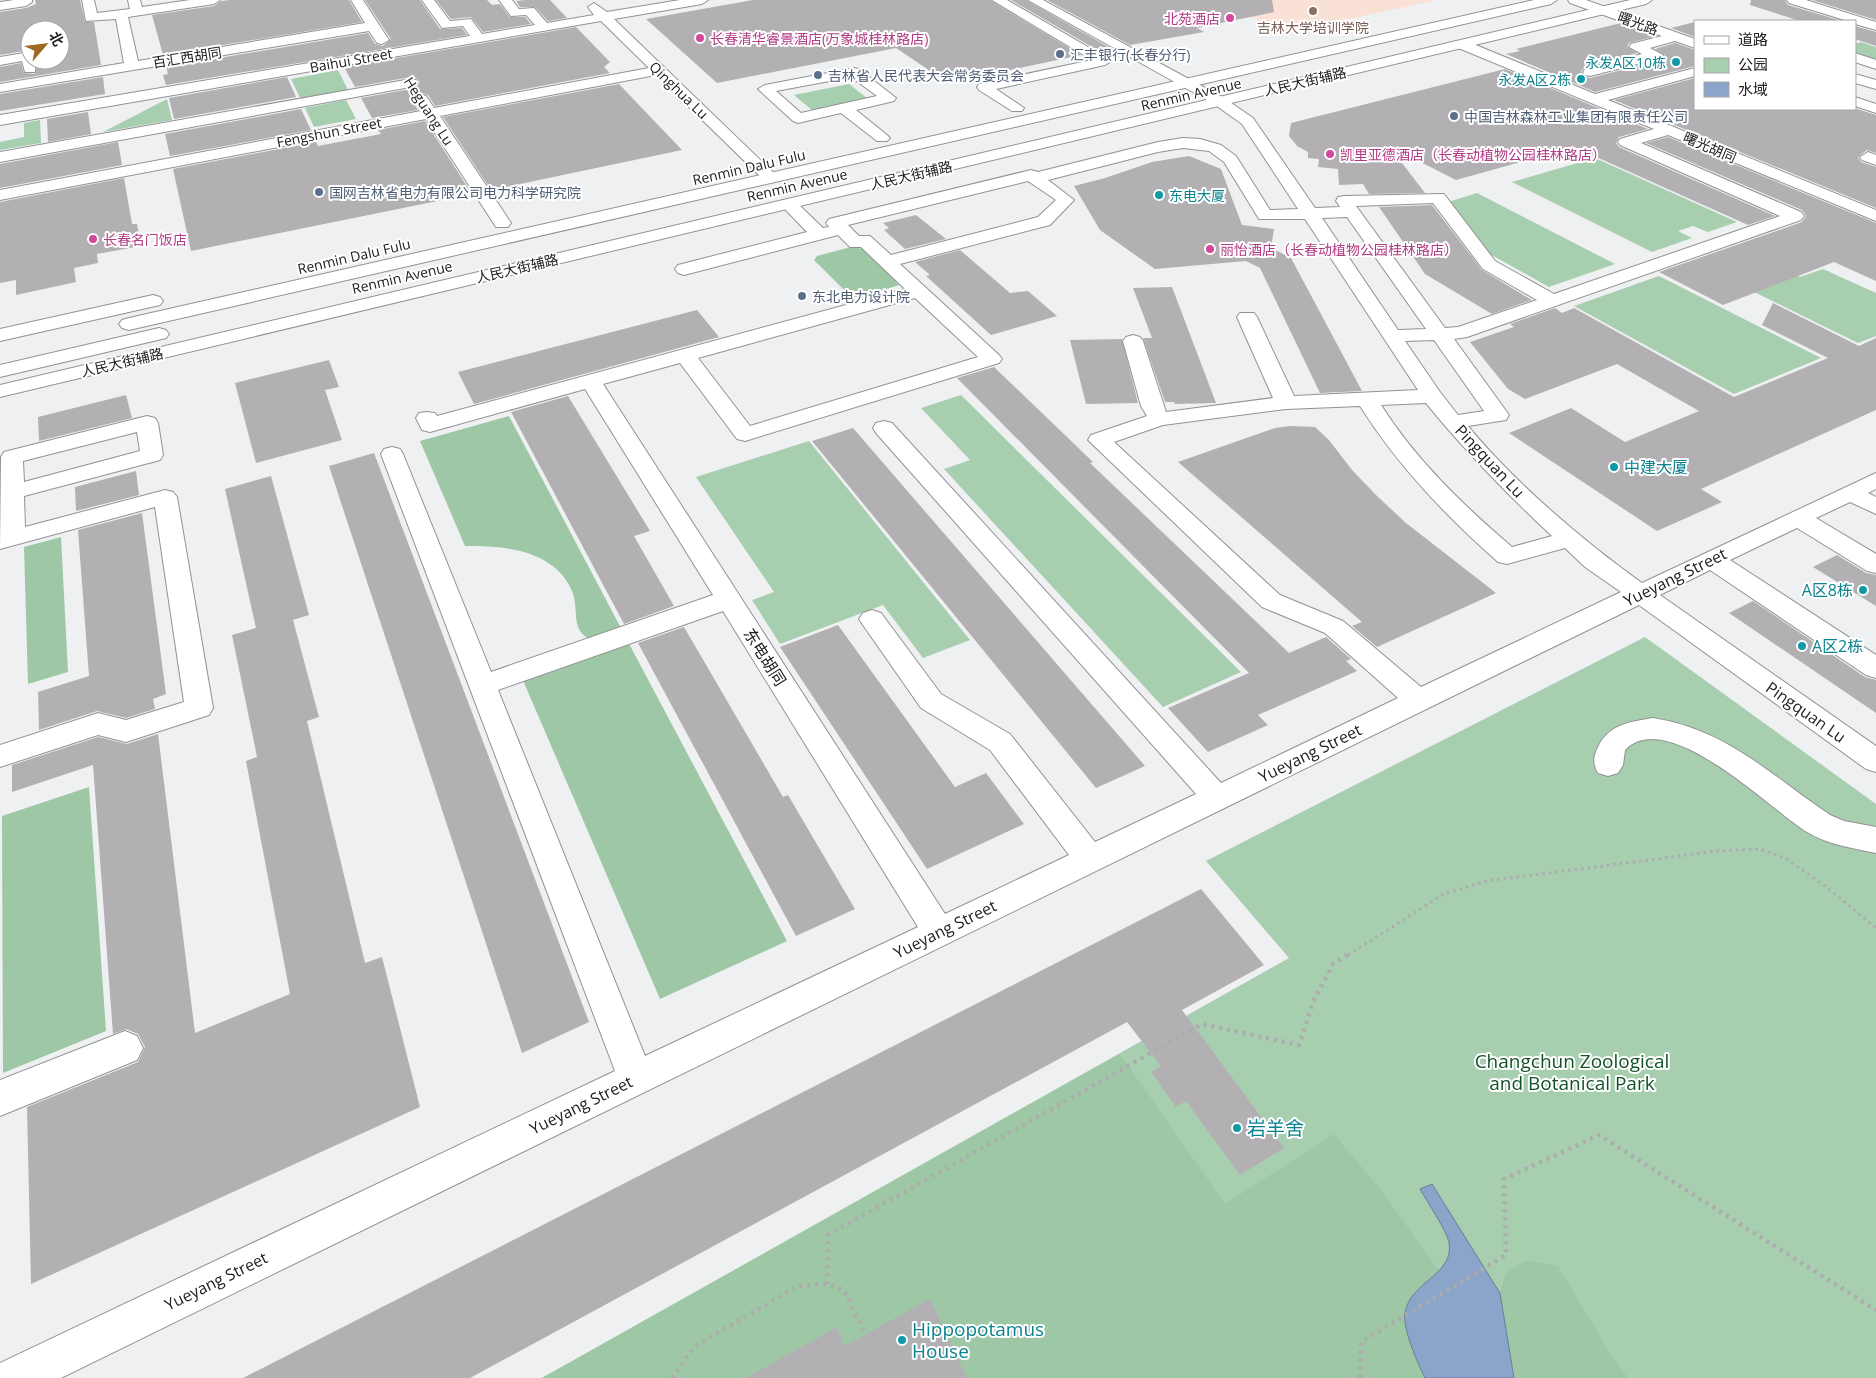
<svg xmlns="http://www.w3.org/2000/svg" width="1876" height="1378" font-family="'Open Sans','Noto Sans SC',sans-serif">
<rect width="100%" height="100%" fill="#eff0f2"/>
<path fill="#f9e1d6" d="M1254 0H1437L1286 33 1227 5Z"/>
<path fill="#a8ceb0" d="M1861 42 1876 47V63L1855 56V44Z
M338 70 348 90 300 98 291 79Z
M849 84 868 99 813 111 794 95Z
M167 99 172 120 103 132Z
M346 100 356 119 314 127 305 108Z
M40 120 41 143 0 150V142L24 137V123Z
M1595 158 1737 222 1708 232 1693 226 1678 231 1692 238 1652 252 1512 182Z
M1477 193 1615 264 1549 287 1488 253 1448 202Z
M1737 248 1800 277 1823 269 1876 293V336L1858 343 1695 263Z
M1659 276 1821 358 1734 394 1574 306Z
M961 395 1241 672 1163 707 944 469 970 460 921 408Z
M809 441 970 640 923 658 883 605 780 644 752 600 774 592 696 477Z
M1645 637 1876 804V1378H542L1289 958 1206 861Z"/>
<path fill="#9ec7a6" d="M851 247 864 249 899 285 861 297H851L814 260 817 256Z
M509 416 622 630 592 640C569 631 580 610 572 591 555 550 503 545 465 546L420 441Z
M61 537 68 672 28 684 24 547Z
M627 640 787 941 660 999 522 678Z
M89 787 106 1031 3 1073 2 816Z
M1120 1054 1225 1204 1334 1134 1381 1190 1439 1271 1413 1292 1412 1351 1425 1378H542Z
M1527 1260 1558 1266 1606 1347 1628 1378H1514L1500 1293 1506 1273Z"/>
<path fill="#8aa4ca" stroke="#6a7d98" d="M1432 1184 1500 1293 1514 1378H1425C1418 1364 1402 1328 1405 1313 1410 1281 1455 1275 1449 1242 1446 1230 1427 1201 1420 1189Z"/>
<path fill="#b2b0b2" d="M35 0H80L85 22H94L101 65 0 82V67L21 63 24 73 35 74 38 60H60V30H30V50L0 55V12L26 8 36 4Z
M230 0H349L362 22 163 55 152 15 214 6 221 1Z
M365 0H420L440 29 462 28 467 35 166 85 163 75 168 74 166 67 368 33 375 44 383 46 391 39Z
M436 0H487L492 5 500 4 510 17H525L531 24 483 32 471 17 451 19Z
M525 0H550L567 18 548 21 535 7H520L516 1Z
M753 0H990L1081 55 948 83 896 48 717 83 646 19Z
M1011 0H1026L1112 49 1099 51Z
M1047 0H1272L1274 12 1197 28 1204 32 1130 45Z
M1751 0H1785L1788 5 1842 21H1800L1750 5Z
M1812 0H1876V20Z
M1695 22V37L1671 28Z
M1621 23 1656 36 1629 43 1627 47 1637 53 1585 67 1581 71 1583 76 1590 78 1661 60 1665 55 1655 49 1675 43 1695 50V66L1595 92 1506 54 1520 51 1516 49Z
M1855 26 1876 32V46L1855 39Z
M576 27 610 62 604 67 610 73 435 106 428 95 420 93 412 99 418 110 372 118 361 98 416 88 420 82 416 78 411 77 355 87 344 67Z
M1505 69 1648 129 1619 137 1616 143 1619 147 1775 216 1748 225 1574 147 1456 180 1389 146 1425 193 1369 194 1363 184 1339 185 1338 169 1318 167 1319 159 1308 158V152L1297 146 1289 136 1291 123Z
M103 77 105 94 0 111V94Z
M287 77 296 97 174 119 169 98Z
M1695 78V109H1857L1876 115V153L1867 150 1858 157 1861 162 1876 167V208L1614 100Z
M619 84 682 150 491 190 443 117Z
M301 109 311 130 170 156 165 134Z
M88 112 91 134 48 142 47 119Z
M425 121 472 194 191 251 173 169 316 142 318 146 381 134 378 130Z
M1668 137 1876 223V281L1834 262 1723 305 1659 272 1802 222 1806 216 1802 210 1646 143Z
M118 142 122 165 0 188V164Z
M1189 156 1221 169 1242 225 1274 229 1271 248 1291 258 1362 391 1320 393 1260 268 1246 261 1155 269 1100 230 1074 186 1105 178 1152 162Z
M124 178 132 224H137L141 246 97 254 98 263 74 268 76 282 16 295V280L0 283V202Z
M1432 205 1482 270 1532 300 1492 314 1425 274 1379 207Z
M916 215 946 239 905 249 884 230 889 228 883 223Z
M960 250 1010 293 1028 291 1057 316 991 335 926 276 930 275 915 262Z
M1172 287 1216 403 1175 404 1174 402H1165L1143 338H1152L1133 288Z
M1773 303 1859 346 1876 338V410L1701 489 1722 502 1657 531 1509 433 1571 408 1625 442 1699 411 1617 364 1525 399 1508 389 1470 342 1514 327 1510 324 1555 308 1562 313 1574 308 1734 397 1828 358 1762 325Z
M697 310 719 337 474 404 458 372Z
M1122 339 1138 403 1086 404 1070 340Z
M329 360 339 387 325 390 342 440 256 463 235 383Z
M994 367 1093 462 1090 463 1289 653 1326 637 1351 659 1346 661 1357 671 1258 715 1268 725 1208 752 1168 708 1249 673 957 378Z
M126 395 132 418 39 441 38 417Z
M568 396 650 531 634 536 674 606 624 624 511 412Z
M1290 426 1315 427 1329 440 1352 470 1377 496 1406 523 1496 593 1377 647 1352 626 1362 622 1178 462 1275 428Z
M853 428 1145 766 1096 788 812 441Z
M374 453 589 1022 522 1053 329 466Z
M136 471 139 495 76 511 75 487Z
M271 476 309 615 293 620 319 717 307 721 365 963 382 957 420 1107 31 1284 27 1107 138 1062 145 1047 138 1034 126 1029 113 1034 93 765 12 792V765L98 737 127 744 158 734 195 1033 290 994 246 761 257 757 232 635 256 628 225 489Z
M142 513 166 694 153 699 155 709 126 718 97 711 39 730 38 692 89 676 78 530Z
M1837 555 1866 573 1876 575V606L1813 567Z
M1753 601 1865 677 1876 680V713L1729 613Z
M838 625 955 787 986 773 1024 824 927 869 780 647Z
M684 627 783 797 788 795 855 909 796 936 638 643Z
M1201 889 1264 965 1182 1010 1284 1148 1240 1175 1186 1101 1176 1107 1151 1072 1161 1066 1127 1022 470 1378H243Z
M930 1299 967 1378H746L837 1327 844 1346Z"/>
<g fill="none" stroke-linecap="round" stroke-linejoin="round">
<g stroke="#909293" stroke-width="2">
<path id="minor" d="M14 0H32V2L26 6 0 10V2Z
M82 0H94L97 13 130 9 128 0H140L142 7 190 0H220L214 4 128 17 138 61 365 23 351 0H363L389 40 382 44 377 43 369 31 0 92V84L124 63 116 19 86 21Z
M422 0H434L450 21 471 19 482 34 535 25 526 15 511 16 499 0H512L519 9 534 8 547 23 594 15 588 7 594 3 607 12 680 0H708L702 4 614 19 779 178 771 183 765 181 656 75 440 116 511 223 508 227H496L426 119 0 200V190L421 111 414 99 421 95 426 96 434 108 649 68 601 21 0 125V115L470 36 463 26 442 28Z
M992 0H1007L1112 61 1105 65 996 89 1024 108 1022 111H1012L979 90 977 87 979 84 1092 60Z
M1028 0H1043L1224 98 1253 118 1315 208 1340 207 1336 201 1338 197 1344 196 1444 194 1495 261 1554 294 1780 216 1620 145 1618 142 1620 139 1654 129 1456 47 1454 44 1456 41H1466L1595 94 1695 68V76L1608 100 1876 210V221L1668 135 1641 143 1801 212 1804 216 1801 220 1467 337 1454 339 1509 415 1506 420 1468 426C1514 482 1583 541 1642 583L1876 473V489L1868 493 1876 497V514L1850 502 1816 518 1876 554V573L1867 571 1797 528 1730 560 1876 655V678L1866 675 1710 570 1660 595 1876 746V772L1866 769 1639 605 61 1378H0V1363L615 1071 381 454 384 449 392 447 400 449 403 454 491 672 713 595 585 389 430 432 422 430 416 418 419 413 427 412 435 413 437 416 905 289 861 247H850L838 235 684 275 678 273 675 269 678 265 807 232 780 204 782 200H794L823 228 829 227 826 223 829 219 1031 170 1038 172 1158 142 1183 138 1200 139 1221 145 1236 156 1270 210 1298 209 1242 124 1214 104ZM1183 148 1209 151 1224 162 1259 219H1305L1418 390 1294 396 1257 317 1254 313H1240L1237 317 1273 398 1166 412 1143 341 1140 337 1133 335 1126 337 1123 341 1141 406 1147 416 1091 435 1088 440 1262 607 1325 633 1398 698 1221 783 892 423 884 421 876 423 873 428 876 433 1196 794 1095 842 1010 734 941 694 881 613 872 610 863 613 859 619 863 625 921 708 990 750 1069 855 945 914 603 384 680 363 737 439 745 441 999 363 1002 359 999 355 900 264 1050 225 1074 200 1048 180 1158 152ZM1028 181 1056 200 1038 217 891 255 870 236H859L848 225ZM1433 203 1483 269 1537 300 1458 327 1445 328 1356 206ZM1347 217 1426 329 1398 330 1322 218ZM915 298 978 357 750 426 698 358ZM1434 340 1484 411 1458 415 1440 392 1405 341ZM1426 403C1465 451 1507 494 1552 536L1512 547C1462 504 1416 460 1381 405ZM1360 406C1398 466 1445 515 1498 562L1507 564 1565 548 1585 567 1621 592 1421 687 1343 621 1280 595 1114 442 1163 425 1286 409ZM723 611 918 927 645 1056 498 690Z
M1568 0H1586L1695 39V48L1675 41 1650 48 1663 55 1661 58 1590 76 1585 75 1583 72 1585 69 1642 54 1629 47 1631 44 1662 36 1570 3Z
M1787 0H1806L1876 22V30L1855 24V21H1848L1789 3Z
M30 52V60H36L35 72H25L22 61 0 65V57Z
M1855 53 1876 60V69L1855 62Z
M854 68 859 69 896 98 894 101 856 110 887 135 890 138 887 141H877L841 113 798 123 793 121 758 89 765 85ZM851 77 877 96 801 113 776 91Z
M1855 74 1876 80V89L1855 83Z
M411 79 416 80 418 83 416 86 0 162V152Z
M1855 97 1876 104V113L1855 106Z
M1868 152 1876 155V165L1862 160 1860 157Z
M147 416 155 418 158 423 163 455 160 460 24 496 25 527 165 490 173 492 177 497 213 708 209 715 126 742 98 735 0 767V745L98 713 126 720 184 702 155 507 0 549 1 457 4 452ZM137 432 140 451 24 482 23 461Z
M1653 718C1728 730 1770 775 1830 815L1844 821 1876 827V853C1853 848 1828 845 1807 832 1771 810 1667 705 1625 750L1623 765 1618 773 1608 776 1598 773C1593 764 1593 757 1598 747 1609 724 1630 722 1653 718Z
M125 1031 137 1036 143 1048 137 1060 0 1116V1080Z"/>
</g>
<g stroke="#909293" stroke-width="2">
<path id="major" d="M1534 0H1557L1551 4 129 330 122 328 119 324 122 320 129 318Z
M1630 0H1652L1646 4 0 397V385Z
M153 295 160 297 163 301 160 305 0 341V329Z
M159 328 166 330 169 334 166 338 0 377V365Z"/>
</g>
<path stroke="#acacae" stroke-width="3" stroke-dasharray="2.5 4" stroke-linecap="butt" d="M1348 955 1444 894 1487 881 1717 851 1759 849 1785 858 1824 885 1876 928"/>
<path stroke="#acacae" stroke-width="4.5" stroke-dasharray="3 5" stroke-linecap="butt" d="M827 1284 828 1235 1202 1024 1299 1045 1313 1002 1333 964 1350 953
M672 1378 695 1346 798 1286 827 1284 844 1290 865 1334
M1360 1378 1361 1342 1506 1255 1504 1179 1599 1135 1876 1310"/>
<use href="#minor" fill="#fff" fill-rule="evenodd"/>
<use href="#major" fill="#fff" fill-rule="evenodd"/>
</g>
<circle fill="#8d6e63" stroke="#fff" stroke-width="2" cx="1313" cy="11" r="5"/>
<g fill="#d1479c" stroke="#fff" stroke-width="2">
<circle cx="1230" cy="18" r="5"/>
<circle cx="700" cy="38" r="5"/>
<circle cx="1330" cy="154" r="5"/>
<circle cx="93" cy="239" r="5"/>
<circle cx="1210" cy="249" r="5"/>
</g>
<g fill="#5c6f8a" stroke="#fff" stroke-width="2">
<circle cx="1060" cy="54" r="5"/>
<circle cx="818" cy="75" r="5"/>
<circle cx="1454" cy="116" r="5"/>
<circle cx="319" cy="192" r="5"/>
<circle cx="802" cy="296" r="5"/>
</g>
<g fill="#0f9aa8" stroke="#fff" stroke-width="2">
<circle cx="1676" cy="62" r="5"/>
<circle cx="1581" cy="79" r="5"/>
<circle cx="1159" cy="195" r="5"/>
<circle cx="1614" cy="467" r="5"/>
<circle cx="1863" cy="590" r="5"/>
<circle cx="1802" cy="646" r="5"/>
<circle cx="1237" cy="1128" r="5"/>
<circle cx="902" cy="1340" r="5"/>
</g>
<g text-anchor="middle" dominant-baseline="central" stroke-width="4" stroke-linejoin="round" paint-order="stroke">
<g font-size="14" fill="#b23c85" stroke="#fff" text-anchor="start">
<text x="1220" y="18" text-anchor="end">北苑酒店</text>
<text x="710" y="38">长春清华睿景酒店(万象城桂林路店)</text>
<text x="1340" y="154">凯里亚德酒店（长春动植物公园桂林路店）</text>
<text x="103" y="239">长春名门饭店</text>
<text x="1220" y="249">丽怡酒店（长春动植物公园桂林路店）</text>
</g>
<g font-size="14" fill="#212122" stroke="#fff">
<text transform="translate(1638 23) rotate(20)">曙光路</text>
<text transform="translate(187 57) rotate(-9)">百汇西胡同</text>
<text transform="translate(351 60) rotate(-10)">Baihui Street</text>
<text transform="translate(1305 81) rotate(-13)">人民大街辅路</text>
<text transform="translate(679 90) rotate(44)">Qinghua Lu</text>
<text transform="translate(1191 94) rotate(-13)">Renmin Avenue</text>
<text transform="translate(429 111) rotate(57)">Heguang Lu</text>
<text transform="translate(329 132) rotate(-11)">Fengshun Street</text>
<text transform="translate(1710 147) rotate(23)">曙光胡同</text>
<text transform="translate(749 167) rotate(-13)">Renmin Dalu Fulu</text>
<text transform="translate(911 175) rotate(-13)">人民大街辅路</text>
<text transform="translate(797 185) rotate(-13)">Renmin Avenue</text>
<text transform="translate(354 256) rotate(-13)">Renmin Dalu Fulu</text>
<text transform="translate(517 268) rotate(-13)">人民大街辅路</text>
<text transform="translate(402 277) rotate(-13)">Renmin Avenue</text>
<text transform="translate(122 362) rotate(-13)">人民大街辅路</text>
</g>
<g font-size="14" fill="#785e54" stroke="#fff">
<text x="1313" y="27">吉林大学培训学院</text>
</g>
<g font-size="14" fill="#4e5e75" stroke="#fff" text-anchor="start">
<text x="1070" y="54">汇丰银行(长春分行)</text>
<text x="828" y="75">吉林省人民代表大会常务委员会</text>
<text x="1464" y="116">中国吉林森林工业集团有限责任公司</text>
<text x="329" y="192">国网吉林省电力有限公司电力科学研究院</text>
<text x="812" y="296">东北电力设计院</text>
</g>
<g font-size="14" fill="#0d838f" stroke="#fff" text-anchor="end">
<text x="1666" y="62">永发A区10栋</text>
<text x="1571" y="79">永发A区2栋</text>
<text x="1169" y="195" text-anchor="start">东电大厦</text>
</g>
<g font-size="16" fill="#212122" stroke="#fff">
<text transform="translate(1490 461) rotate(47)">Pingquan Lu</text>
<text transform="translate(1675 577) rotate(-26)">Yueyang Street</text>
<text transform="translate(765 657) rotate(58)">东电胡同</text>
<text transform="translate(1806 712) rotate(35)">Pingquan Lu</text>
<text transform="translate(1310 753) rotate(-26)">Yueyang Street</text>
<text transform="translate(945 929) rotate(-26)">Yueyang Street</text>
<text transform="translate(581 1105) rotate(-26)">Yueyang Street</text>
<text transform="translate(216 1281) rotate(-26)">Yueyang Street</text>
</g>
<g font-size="16" fill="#0d838f" stroke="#fff" text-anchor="start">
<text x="1624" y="467">中建大厦</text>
<text x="1853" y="590" text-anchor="end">A区8栋</text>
<text x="1812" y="646">A区2栋</text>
</g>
<g font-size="19" fill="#135229" stroke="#fff">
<text x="1572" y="1061">Changchun Zoological<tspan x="1572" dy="22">and Botanical Park</tspan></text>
</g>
<g font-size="19" fill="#0d838f" stroke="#fff" text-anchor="start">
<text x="1247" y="1128">岩羊舍</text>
<text x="912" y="1329">Hippopotamus<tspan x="912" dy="22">House</tspan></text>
</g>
</g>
<rect x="1694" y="20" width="162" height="90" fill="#ffffff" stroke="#a6a6a7"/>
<rect x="1704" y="36" width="25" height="8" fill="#ffffff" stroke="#a6a6a7"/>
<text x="1738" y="45" font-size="15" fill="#212122">道路</text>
<rect x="1704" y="58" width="25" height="15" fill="#a8ceb0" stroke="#a6a6a7"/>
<text x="1738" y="70" font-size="15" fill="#212122">公园</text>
<rect x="1704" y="82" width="25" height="15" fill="#8aa4ca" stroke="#a6a6a7"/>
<text x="1738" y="95" font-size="15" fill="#212122">水域</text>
<g transform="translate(45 45) rotate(62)"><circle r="24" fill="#ffffff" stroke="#a6a6a7"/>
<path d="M0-4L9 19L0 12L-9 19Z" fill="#9f6822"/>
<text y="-8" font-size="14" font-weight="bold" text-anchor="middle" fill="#212122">北</text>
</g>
</svg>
